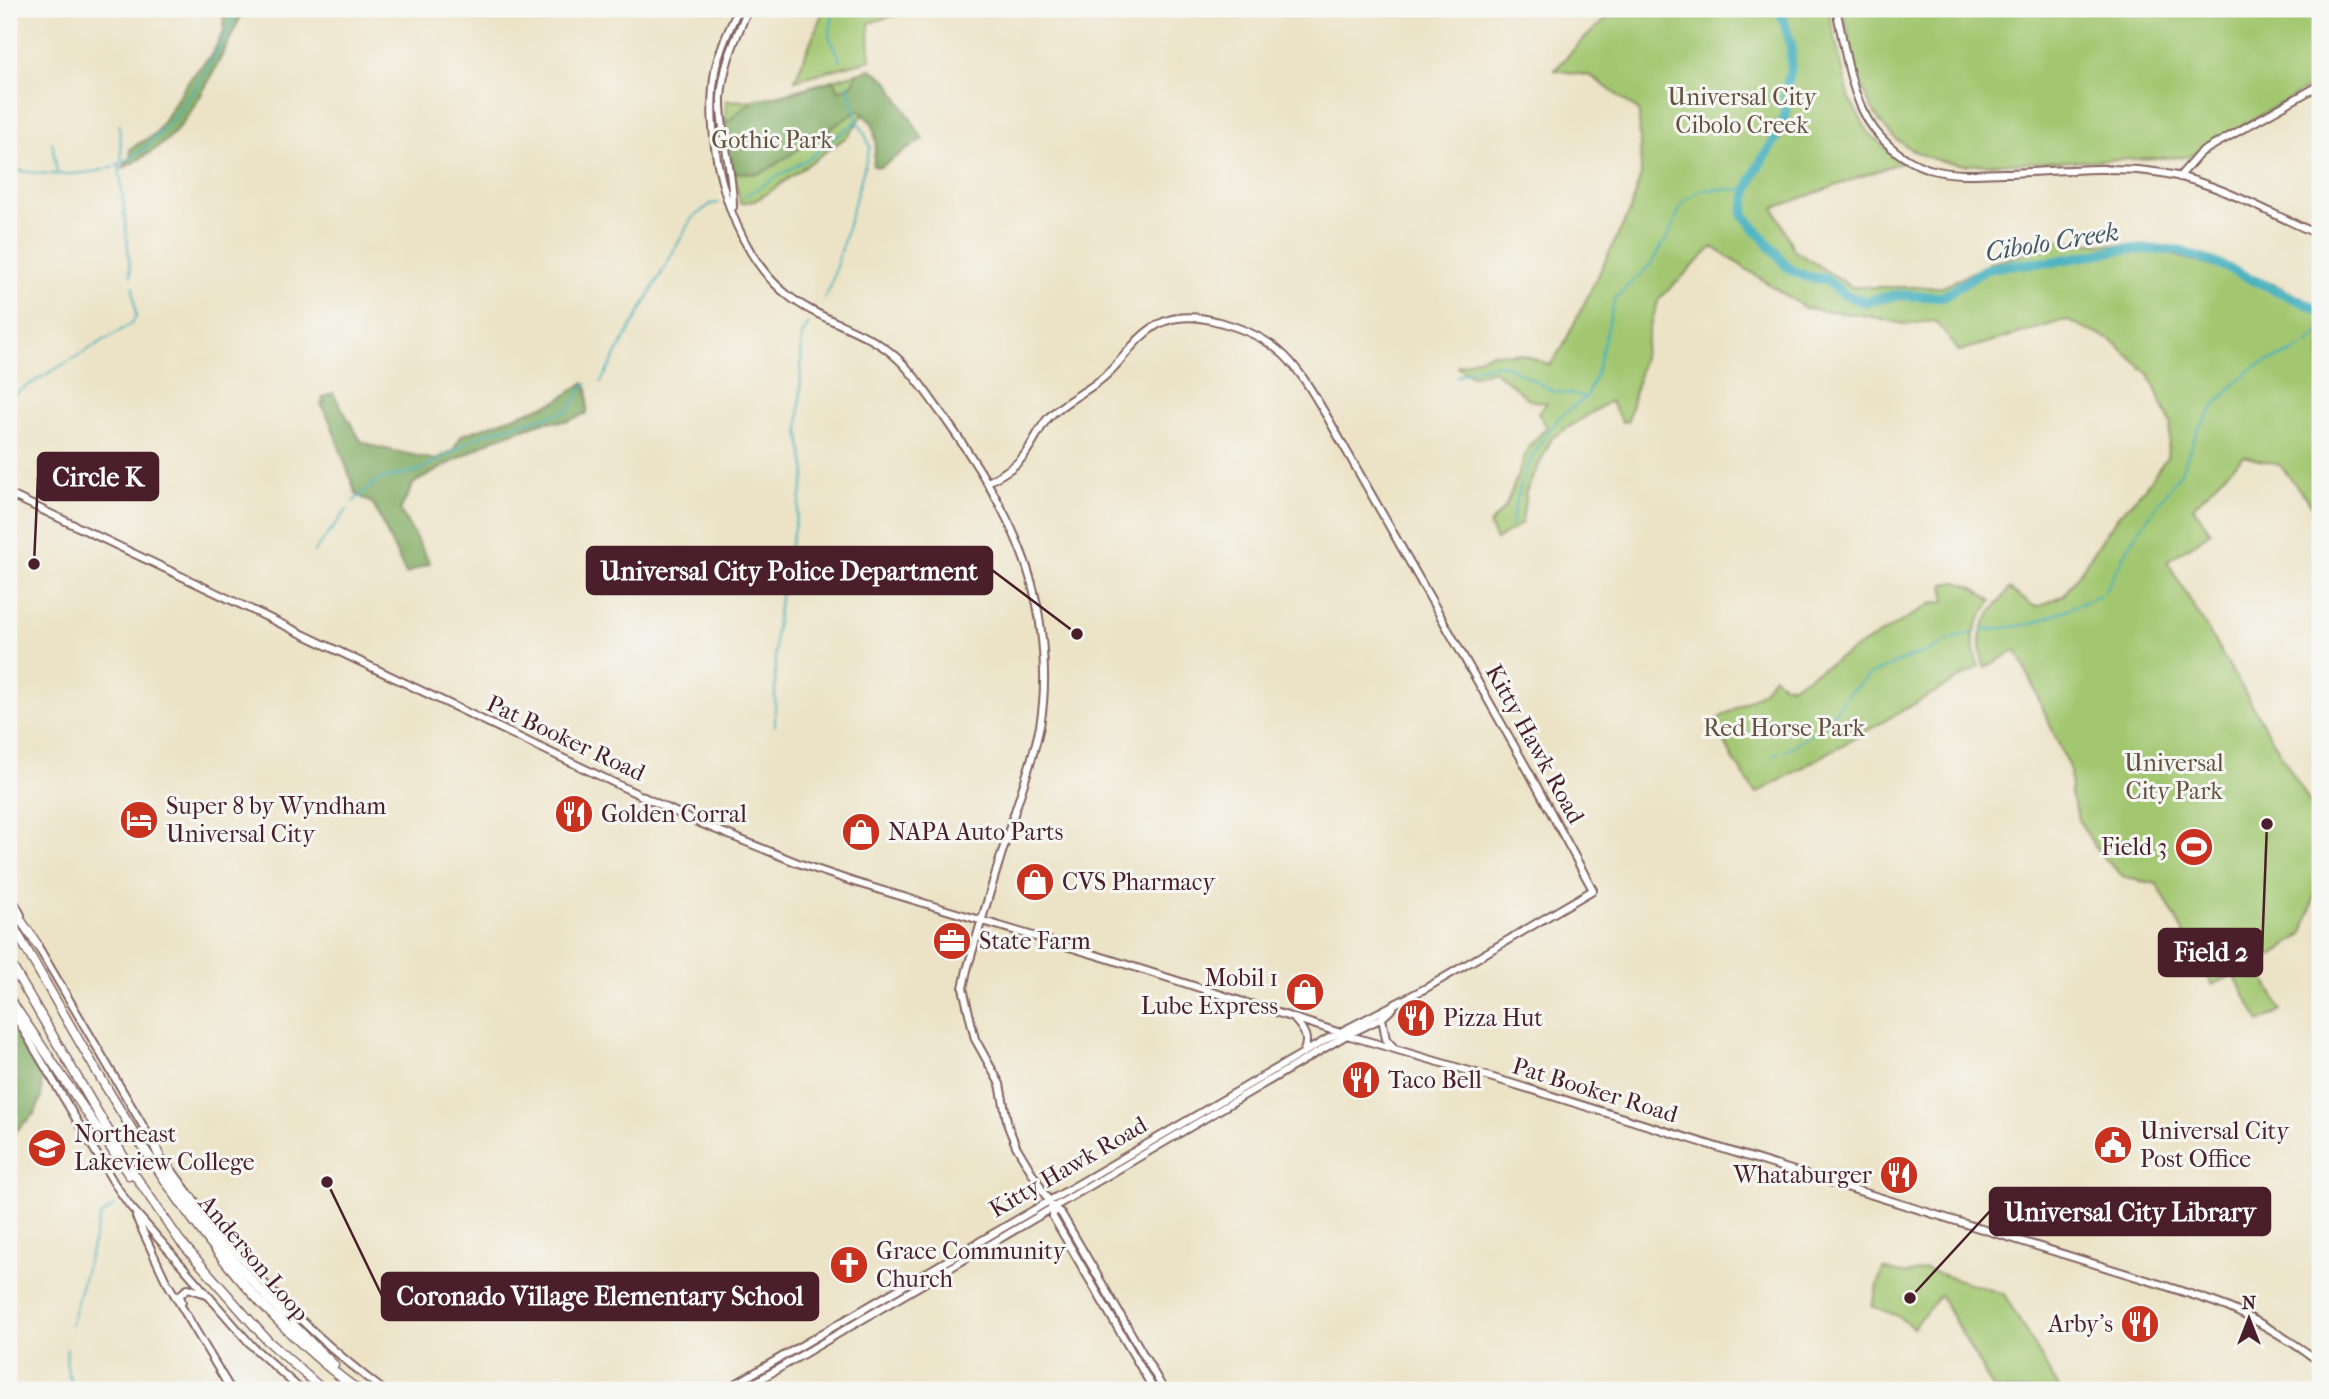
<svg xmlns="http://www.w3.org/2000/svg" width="2329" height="1399" font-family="'IM FELL French Canon',serif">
<rect width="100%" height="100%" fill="#f6f6f2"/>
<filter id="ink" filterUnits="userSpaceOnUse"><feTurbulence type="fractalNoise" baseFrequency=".0143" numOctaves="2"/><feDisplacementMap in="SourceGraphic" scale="14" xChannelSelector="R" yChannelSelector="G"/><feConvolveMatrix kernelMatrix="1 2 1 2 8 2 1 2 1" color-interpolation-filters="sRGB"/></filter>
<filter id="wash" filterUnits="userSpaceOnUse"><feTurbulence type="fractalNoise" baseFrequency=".00686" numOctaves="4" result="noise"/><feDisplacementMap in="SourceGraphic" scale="28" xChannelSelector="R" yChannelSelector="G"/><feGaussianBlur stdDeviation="1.57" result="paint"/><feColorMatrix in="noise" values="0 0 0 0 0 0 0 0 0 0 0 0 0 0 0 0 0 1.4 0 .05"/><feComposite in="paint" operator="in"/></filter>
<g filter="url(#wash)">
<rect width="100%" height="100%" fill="#ece3c6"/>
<path fill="#a3c771" stroke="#76734e" stroke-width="2" d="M824 9H906L899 14 869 23 870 60 795 80Z
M1619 9H1828L1850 100 1868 132 1902 162 1774 208 1794 250 1852 287H1943L1994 261 2021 255 2047 239 2148 248 2274 284 2320 307V516L2280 465 2243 456 2193 507 2211 532 2167 561 2320 820V878L2303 934 2258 965 2281 1010 2260 1022 2234 975 2212 985 2157 884 2125 878 2098 852 2080 822 2071 795 2070 770 2017 650 1985 668C1971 629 1988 619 2009 589L2034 606H2040L2064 595 2119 515 2144 489 2167 457 2171 424 2149 374 2111 340 2066 320 1959 351 1935 321 1904 324 1868 316 1805 308 1713 247 1659 299 1651 323 1628 421 1622 422 1610 401 1552 438 1526 491 1522 523 1496 540 1489 525 1506 506 1529 446 1547 427 1538 413 1547 403 1530 400 1494 370 1471 376 1457 366 1491 353 1521 354 1550 365 1563 346 1630 211 1641 174 1639 111 1591 76 1555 70C1575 47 1594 27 1619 9Z
M1843 9H2320V81L2188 157 1966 165C1956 163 1944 163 1934 159 1863 138 1857 70 1843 9Z
M871 69 887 80 849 135 765 195 754 201 740 203 725 124 726 101 762 100Z
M1957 582 1974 588 1992 601C1974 624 1968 639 1979 667L1756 794 1735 762 1723 739 1717 741 1714 721 1761 693 1774 676 1783 685 1792 686 1931 604 1945 601 1944 584Z
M1883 1269 1907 1274 1925 1269 2004 1294 2060 1390H1994L1940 1295 1913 1328 1898 1316 1872 1306Z"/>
<path fill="#82ac63" stroke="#666647" stroke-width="2" d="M223 9H244C227 45 197 113 168 139 155 151 139 160 123 168L131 156 130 149 156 133 188 81 213 53 224 30Z
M871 69 887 80 923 139 881 167 873 166 876 143 873 124 859 110 767 170 757 174 734 172 725 124 753 100 788 94 834 80 839 90C849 89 855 83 857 73Z
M583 383 588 389 587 413 568 421 544 422 494 439 414 483 400 510 430 563 406 574 373 504 356 494 330 421 321 404 324 402 322 398 333 393 361 441 377 447 435 460 453 450 462 435 555 402Z
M9 1018 42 1074 41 1098 35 1113 9 1138Z"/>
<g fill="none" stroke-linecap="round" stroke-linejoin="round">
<path stroke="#3faebc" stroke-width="2" d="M834 9 829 36 841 61
M119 125 122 162
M52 142 57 172
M119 163 131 276
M9 169C41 175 84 178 115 166 169 144 215 60 238 9
M745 196 809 158 857 121
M824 298 830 288 870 147C866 134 861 129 857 119 853 107 852 96 847 84
M2307 344 2320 331
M1457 376 1478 367 1503 364 1553 391 1586 397
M601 382 692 218 711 204 718 203
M9 397 131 324 136 317 133 286
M353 502 378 480 420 470 485 433 568 411 582 389 587 384
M1511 526 1517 498 1527 467 1544 437 1559 418 1586 397 1596 375 1615 298 1651 264 1671 231 1682 203 1700 190 1748 189
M314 552 347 510
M2105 591 2134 537 2181 472 2197 431 2217 403 2238 381 2254 367 2291 353 2302 347
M1982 631 2032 624 2099 596
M775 726V636L782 584 806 473 799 430 802 335 809 323
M1785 751 1826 724 1849 693 1871 674 1913 656 1933 650 1949 640 1973 633
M1773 755 1778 753
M71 1324 100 1217 115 1206
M67 1349C65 1366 67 1376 77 1390"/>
<path stroke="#3faebc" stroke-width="10" d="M1780 9 1791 45V67L1786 91 1785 114 1779 133 1756 170 1748 189 1743 214 1789 269 1807 277 1825 279 1845 295 1865 302 1897 295 1943 297 1984 270 2007 265 2052 262 2123 249 2176 250 2223 266 2320 310"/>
</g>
</g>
<g filter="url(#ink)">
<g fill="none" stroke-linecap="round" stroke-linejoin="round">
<g stroke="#836461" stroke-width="10">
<path id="secondary" d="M738 9C730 29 719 49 715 71 703 144 730 252 790 297 823 322 865 329 896 357 915 374 929 397 944 417 985 475 1023 535 1037 605 1044 643 1047 687 1040 726 1033 760 1020 794 1010 827 995 874 981 922 967 970L963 988 975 1039 1000 1084 1008 1126 1016 1146 1053 1208 1061 1213 1164 1390
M1836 9C1844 42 1848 80 1863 111 1876 138 1901 160 1929 169 1953 176 1979 174 2003 173 2051 172 2100 166 2147 171 2210 177 2263 211 2320 235
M2179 177 2200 153 2320 85
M733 207C733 170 720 134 721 98 723 65 736 38 748 9
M9 494 690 819 798 863 854 882 1109 959 1347 1035 1510 1083 2166 1286C2186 1293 2207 1299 2227 1307 2260 1321 2291 1341 2320 1362
M9 892 21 915
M36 943 156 1148
M9 1006 114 1183 130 1206 253 1347 301 1390
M1382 1018 1386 1039 1395 1049
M1295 1020C1304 1030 1310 1039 1303 1053
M166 1162C227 1249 299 1326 383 1390
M1053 1208V1217L1154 1390
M136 1217 165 1279 231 1390
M182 1302 180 1295 188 1288 203 1293
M725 1390 1329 1038 1428 987 1593 890 1529 772 1329 420C1297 366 1283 339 1219 322 1198 316 1176 314 1157 325 1134 338 1123 361 1104 377 1087 392 1064 401 1048 418 1038 430 1032 446 1022 458 1013 469 1000 475 988 482
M742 1390 1347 1035 1382 1018 1393 1008"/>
</g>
<g stroke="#836461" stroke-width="11">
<path id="highway" d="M9 903 37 944
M9 919C104 1082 202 1278 358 1390
M9 961 132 1171 180 1241 267 1340 323 1390
M9 998 129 1175
M154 1144C169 1182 197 1216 223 1247 258 1289 295 1328 334 1365"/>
</g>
<use href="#secondary" stroke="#fff" stroke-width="6"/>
<use href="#highway" stroke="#fff" stroke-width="8"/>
</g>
</g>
<defs>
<g id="restaurant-disc" transform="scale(2.0125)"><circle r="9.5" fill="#c8321e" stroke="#f6f6f2"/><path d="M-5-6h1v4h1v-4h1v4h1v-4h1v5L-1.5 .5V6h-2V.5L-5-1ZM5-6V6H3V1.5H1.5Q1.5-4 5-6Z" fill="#fff"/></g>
<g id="hotel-disc" transform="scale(2.0125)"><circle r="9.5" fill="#c8321e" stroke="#f6f6f2"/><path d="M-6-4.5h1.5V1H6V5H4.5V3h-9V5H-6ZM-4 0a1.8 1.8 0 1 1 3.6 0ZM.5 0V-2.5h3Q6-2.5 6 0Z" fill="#fff"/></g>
<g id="shop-disc" transform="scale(2.0125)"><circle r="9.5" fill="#c8321e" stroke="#f6f6f2"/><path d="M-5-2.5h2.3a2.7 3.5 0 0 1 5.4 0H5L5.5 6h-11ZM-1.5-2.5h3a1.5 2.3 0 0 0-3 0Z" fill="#fff"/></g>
<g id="stadium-disc" transform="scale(2.0125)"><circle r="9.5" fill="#c8321e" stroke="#f6f6f2"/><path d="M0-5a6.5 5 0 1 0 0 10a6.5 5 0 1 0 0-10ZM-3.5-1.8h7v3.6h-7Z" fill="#fff"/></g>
<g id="office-disc" transform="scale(2.0125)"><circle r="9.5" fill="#c8321e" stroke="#f6f6f2"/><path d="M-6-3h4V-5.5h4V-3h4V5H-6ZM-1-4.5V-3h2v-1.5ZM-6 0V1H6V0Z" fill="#fff"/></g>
<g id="civic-disc" transform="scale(2.0125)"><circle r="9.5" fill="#c8321e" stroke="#f6f6f2"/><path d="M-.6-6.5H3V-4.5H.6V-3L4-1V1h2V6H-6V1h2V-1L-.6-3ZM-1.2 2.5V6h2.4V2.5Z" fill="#fff"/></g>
<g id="university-disc" transform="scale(2.0125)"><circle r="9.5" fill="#c8321e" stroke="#f6f6f2"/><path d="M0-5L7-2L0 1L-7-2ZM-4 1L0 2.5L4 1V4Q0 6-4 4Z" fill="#fff"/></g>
<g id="church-disc" transform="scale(2.0125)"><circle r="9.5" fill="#c8321e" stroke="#f6f6f2"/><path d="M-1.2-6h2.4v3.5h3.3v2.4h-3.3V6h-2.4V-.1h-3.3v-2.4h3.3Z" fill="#fff"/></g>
</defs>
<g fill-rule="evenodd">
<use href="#restaurant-disc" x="574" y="814"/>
<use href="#hotel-disc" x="139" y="820"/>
<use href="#shop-disc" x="861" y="832"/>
<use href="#stadium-disc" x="2194" y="847"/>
<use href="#shop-disc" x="1035" y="882"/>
<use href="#office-disc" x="952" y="941"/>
<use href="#shop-disc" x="1305" y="992"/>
<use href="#restaurant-disc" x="1416" y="1018"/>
<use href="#restaurant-disc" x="1361" y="1080"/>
<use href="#civic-disc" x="2113" y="1145"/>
<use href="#university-disc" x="47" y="1148"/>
<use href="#restaurant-disc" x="1899" y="1175"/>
<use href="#church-disc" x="849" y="1265"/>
<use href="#restaurant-disc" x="2140" y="1324"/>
</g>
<g text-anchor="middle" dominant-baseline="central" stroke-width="6" stroke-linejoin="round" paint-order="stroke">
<g font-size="24" fill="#655140" stroke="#f6f6f2">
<text x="1742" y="97">Universal City<tspan x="1742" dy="28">Cibolo Creek</tspan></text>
<text x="772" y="140">Gothic Park</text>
<text x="1784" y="728">Red Horse Park</text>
<text x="2174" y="763">Universal<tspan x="2174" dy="28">City Park</tspan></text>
</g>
<g font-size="24" fill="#4a1f2b" stroke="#f6f6f2">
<text transform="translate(566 738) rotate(25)">Pat Booker Road</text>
<text transform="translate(1535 744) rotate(61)">Kitty Hawk Road</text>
<text transform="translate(1595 1090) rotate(17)">Pat Booker Road</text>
<text transform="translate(1068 1167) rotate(-30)">Kitty Hawk Road</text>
<text transform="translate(254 1258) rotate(50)">Anderson Loop</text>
</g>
<g font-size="24" fill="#4a1f2b" stroke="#f6f6f2" text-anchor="start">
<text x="166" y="806">Super 8 by Wyndham<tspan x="166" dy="28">Universal City</tspan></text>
<text x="601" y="814">Golden Corral</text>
<text x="888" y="832">NAPA Auto Parts</text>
<text x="2167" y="847" text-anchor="end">Field 3</text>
<text x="1062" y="882">CVS Pharmacy</text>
<text x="979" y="941">State Farm</text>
<text x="1278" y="978" text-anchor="end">Mobil 1<tspan x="1278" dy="28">Lube Express</tspan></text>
<text x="1443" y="1018">Pizza Hut</text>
<text x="1388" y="1080">Taco Bell</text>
<text x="2140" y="1131">Universal City<tspan x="2140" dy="28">Post Office</tspan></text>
<text x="74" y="1134">Northeast<tspan x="74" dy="28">Lakeview College</tspan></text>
<text x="1872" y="1175" text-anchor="end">Whataburger</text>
<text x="876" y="1251">Grace Community<tspan x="876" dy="28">Church</tspan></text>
<text x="2113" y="1324" text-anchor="end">Arby's</text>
</g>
<g font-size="26" font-style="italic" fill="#465865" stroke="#f6f6f2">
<text transform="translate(2052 242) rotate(-9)">Cibolo Creek</text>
</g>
</g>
<path fill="none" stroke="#4a1f2b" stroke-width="2.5" d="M34 564L38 477M1077 634L992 570M2267 824L2262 952M1910 1298L1990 1211M327 1182L382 1296"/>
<g fill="#4a1f2b" stroke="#f6f6f2" stroke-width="2.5">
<circle cx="34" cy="564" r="7"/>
<circle cx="1077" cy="634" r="7"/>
<circle cx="2267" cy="824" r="7"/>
<circle cx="1910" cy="1298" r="7"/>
<circle cx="327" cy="1182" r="7"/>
</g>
<g fill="#4a1f2b" stroke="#4a1f2b" stroke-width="2.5">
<rect x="38" y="453" width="120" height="47" rx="7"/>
<rect x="587" y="547" width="405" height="47" rx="7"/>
<rect x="2159" y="929" width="103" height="47" rx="7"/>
<rect x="1990" y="1188" width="280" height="47" rx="7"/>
<rect x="382" y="1273" width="436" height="47" rx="7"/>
</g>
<g font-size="26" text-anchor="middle" font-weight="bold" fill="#fff">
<text x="98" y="486">Circle K</text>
<text x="789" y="580">Universal City Police Department</text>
<text x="2211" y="961">Field 2</text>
<text x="2130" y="1221">Universal City Library</text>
<text x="600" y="1305">Coronado Village Elementary School</text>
</g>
<rect width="2329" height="1399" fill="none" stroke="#f6f6f2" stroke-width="35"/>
<g transform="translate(2249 1319)" stroke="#f6f6f2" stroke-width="5" paint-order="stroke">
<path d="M0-5L12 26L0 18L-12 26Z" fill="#4a1f2b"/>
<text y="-10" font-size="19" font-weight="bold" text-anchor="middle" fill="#4a1f2b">N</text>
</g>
</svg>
